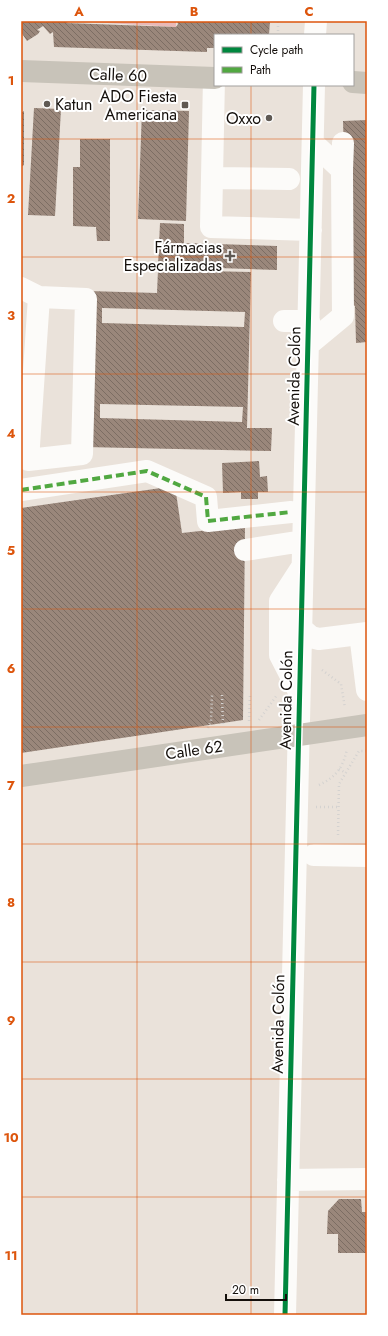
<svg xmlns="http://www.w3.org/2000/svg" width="388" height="1336" font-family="Jost,sans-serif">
<defs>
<pattern id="building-back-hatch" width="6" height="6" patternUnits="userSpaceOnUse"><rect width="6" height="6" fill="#9a877b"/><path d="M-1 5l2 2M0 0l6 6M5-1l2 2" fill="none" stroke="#7c6d63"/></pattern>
</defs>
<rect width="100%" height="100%" fill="#eae2da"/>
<path fill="#e9b9b7" d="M73 21H176V27Z"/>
<path fill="url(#building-back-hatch)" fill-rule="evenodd" d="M21 21H70L66 23 176 27 178 24 177 21H270L269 35H215V48H207V52L54 47 53 32 50 34 43 26 37 30 40 31 38 34 27 41 21 32Z
M34 108 61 109 55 216 28 215Z
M142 110 189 111 186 221 138 219Z
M24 111V165L21 167V113Z
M367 120V342L356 343 355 306 350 303 347 258 343 121Z
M80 139H110V241H97L96 227 73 226V167H80Z
M160 223 184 224V243L277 246V270L158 266Z
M158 270 251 272 247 428H272L271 451 85 447 88 291 157 293ZM102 308 245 312 244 327 102 323ZM100 404 243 407 242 422 100 418Z
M259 461 260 477 267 476 268 492H258V499H241V492L223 493 222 463Z
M175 486 182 533 245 526 243 720 21 753V508Z
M339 1199H361L362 1212H367V1253H338V1234H327L328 1211Z"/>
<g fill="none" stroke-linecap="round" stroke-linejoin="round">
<path stroke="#d4d2d0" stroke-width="2.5" stroke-dasharray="1 3" stroke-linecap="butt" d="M278 35V21
M322 670 341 684 345 708
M222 695 223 727
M259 720 277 695
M249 721 250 695
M208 728 211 721 212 695
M339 769 346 773
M319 785C336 777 343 768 347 749
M316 807H339
M338 835 339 784 359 751H367"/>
<path stroke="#fcfbf9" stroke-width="22" d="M315 35 316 21
M214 78 211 227 311 230
M342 170 343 143
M212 178 289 179
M21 288 39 297
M39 297 86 299 82 454 28 460Z
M284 321H309
M308 345 343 316 342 170 313 143
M21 490 147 471 206 497 208 521 291 512
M245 550 303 541
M301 628 311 637 319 639 367 633
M360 634 367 690
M298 690 280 655V601L302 567
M314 855 367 856
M288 1180 367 1179
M285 1315 314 85"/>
<path stroke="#c8c3b9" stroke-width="22" d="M21 71 215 78
M353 82 367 83
M21 776 367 725"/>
<path stroke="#51a841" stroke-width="4" stroke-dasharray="8 4" stroke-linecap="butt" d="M21 490 147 471 206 497 208 521 291 512"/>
<g stroke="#fff" stroke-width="8">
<path id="cycleway" d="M285 1315 314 85"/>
</g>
<use href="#cycleway" stroke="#00873e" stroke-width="5"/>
</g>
<path fill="none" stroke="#dd550c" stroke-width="1" stroke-opacity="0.55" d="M137 21V1315M251 21V35M251 85V1315M21 139H367M21 257H367M21 374H367M21 492H367M21 609H367M21 727H367M21 844H367M21 962H367M21 1079H367M21 1197H367"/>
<g fill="#5f5953" stroke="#fff" stroke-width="1.5">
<circle cx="47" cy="104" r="4"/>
<rect x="181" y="101" width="8" height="8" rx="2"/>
<circle cx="269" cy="118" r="4"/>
<path d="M228 250h4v4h4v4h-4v4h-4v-4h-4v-4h4z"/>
</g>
<g text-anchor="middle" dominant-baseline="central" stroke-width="4" stroke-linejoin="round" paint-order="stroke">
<g font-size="16" fill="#140f0b" stroke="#fff">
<text transform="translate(118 75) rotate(2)">Calle 60</text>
<text transform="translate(294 376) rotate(-89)">Avenida Colón</text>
<text transform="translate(286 700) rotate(-89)">Avenida Colón</text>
<text transform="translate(194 750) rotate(-8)">Calle 62</text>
<text transform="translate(278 1024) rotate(-89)">Avenida Colón</text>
</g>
<g font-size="16" fill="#140f0b" stroke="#fff" text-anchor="end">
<text x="177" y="96">ADO Fiesta<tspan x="177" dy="18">Americana</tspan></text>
<text x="55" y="104" text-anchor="start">Katun</text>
<text x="261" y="118">Oxxo</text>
<text x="222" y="247">Fármacias<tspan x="222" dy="18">Especializadas</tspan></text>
</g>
</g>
<rect width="388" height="1336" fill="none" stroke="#ffffff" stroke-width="44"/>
<rect x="214" y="34" width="140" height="52" fill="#ffffff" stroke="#a19f9d"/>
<rect x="222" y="47" width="20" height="6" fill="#00873e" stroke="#a19f9d"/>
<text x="250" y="54" font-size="12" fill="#140f0b">Cycle path</text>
<rect x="222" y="67" width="20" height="6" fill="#51a841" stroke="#a19f9d"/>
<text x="250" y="74" font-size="12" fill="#140f0b">Path</text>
<path d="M226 1294v6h60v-6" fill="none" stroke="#140f0b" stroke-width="2"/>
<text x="232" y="1294" font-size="12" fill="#140f0b" stroke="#ffffff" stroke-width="3" paint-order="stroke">20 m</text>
<rect x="22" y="22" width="344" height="1292" fill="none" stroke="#dd550c" stroke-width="1.5"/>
<g font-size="13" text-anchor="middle" font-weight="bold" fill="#dd550c">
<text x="79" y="16">A</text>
<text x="194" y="16">B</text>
<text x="309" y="16">C</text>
<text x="11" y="85">1</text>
<text x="11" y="203">2</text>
<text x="11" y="320">3</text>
<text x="11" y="438">4</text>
<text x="11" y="555">5</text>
<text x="11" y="673">6</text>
<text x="11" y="790">7</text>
<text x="11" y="907">8</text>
<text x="11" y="1025">9</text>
<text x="11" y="1142">10</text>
<text x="11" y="1260">11</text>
</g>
</svg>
